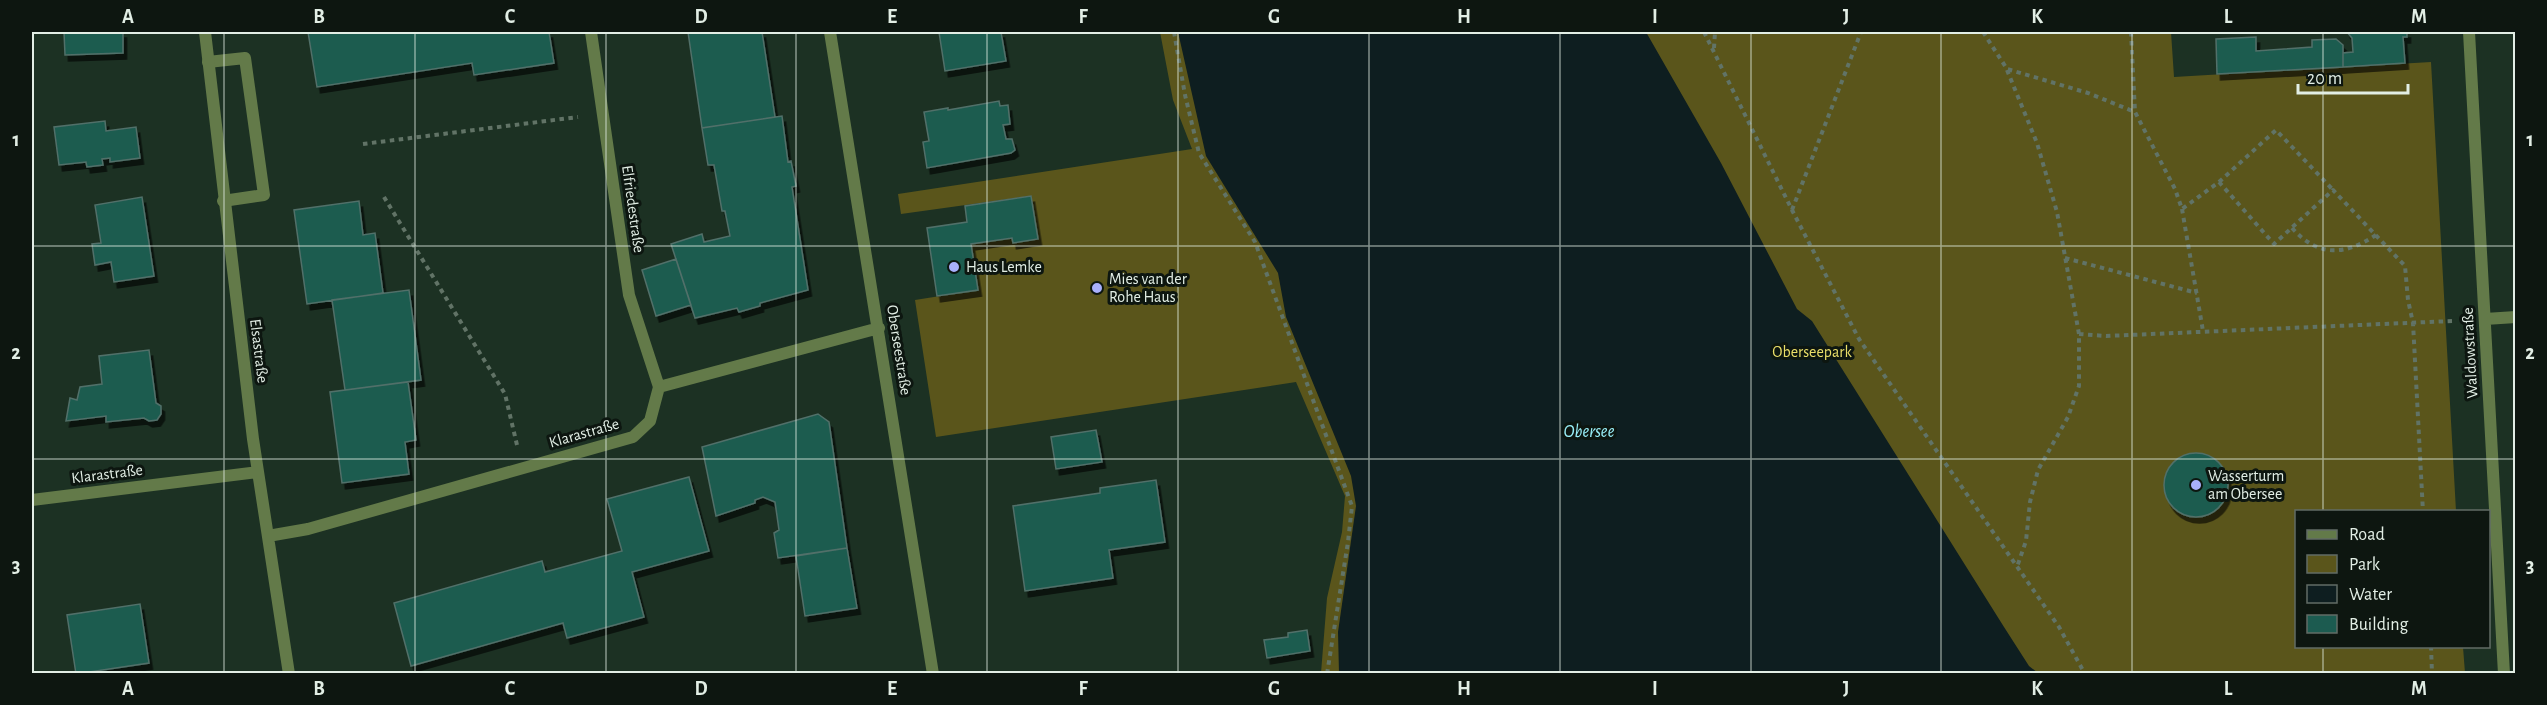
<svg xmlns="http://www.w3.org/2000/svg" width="2547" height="705" font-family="'Alegreya Sans',sans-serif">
<defs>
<filter id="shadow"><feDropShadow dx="3.5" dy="6" stdDeviation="0" flood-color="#0009"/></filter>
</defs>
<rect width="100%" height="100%" fill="#1c3123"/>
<path fill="#5a551b" d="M1160 32H2171L2174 77 2431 62 2456 511 2296 512V646L2463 647 2465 673H1321L1327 598 1342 532 1345 496 1296 382 936 437 915 300 978 290 971 244 1012 238 1013 243 1038 238 1031 196 901 214 898 194 1192 149 1173 100Z"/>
<path fill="#0e1e20" d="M1178 32H1646L1721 163 1797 309 1812 321 2004 627 2029 666 2038 673H1339L1338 632 1356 506 1351 476 1286 317 1278 273 1206 156Z"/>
<path fill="#1c5b50" stroke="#517069" stroke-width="1.5" filter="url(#shadow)" d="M64 32H123V53L65 55Z
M308 32H549L554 63 474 75 472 63 317 87Z
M688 32H762L775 117 702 128Z
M939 32H1001L1006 61 945 71Z
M2347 32H2407V37H2403L2405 63 2343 67V53L2353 52 2352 38Z
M2256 37V51L2312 47V40L2336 39 2343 45V67L2217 74 2216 39Z
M999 101 1000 106 1008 105 1010 124 1003 125 1006 139H1012L1015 150 1011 153 927 168 923 142 929 141 924 112 948 108V110Z
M782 116 788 162 791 161 796 186 792 187 808 290 760 303V306L739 312 737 308 695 318 671 244 702 234 704 242 730 236 725 211H722L714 165H708L702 128Z
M105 121 106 131 136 127 140 158 110 162V158L102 159 103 165 87 167 86 162 59 165 54 127Z
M1031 196 1038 239 1013 243 1012 238 971 244 978 290 937 296 927 228 967 222 965 206Z
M142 197 154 276 114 282 111 262 95 265 92 244 101 243 95 205Z
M359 201 363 235 375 233 383 293 307 304 294 210Z
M676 259 691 305 656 316 642 270Z
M409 290 421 380 345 390 332 300Z
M149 350 156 403 161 406V414L157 420 149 421 144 418 106 422V416L66 421 70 398 77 400 80 387 102 384 99 356Z
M408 382 416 440 405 442 409 474 342 483 330 392Z
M818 414 829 422 847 548 778 558 774 533 779 530 775 502 763 497 755 500V503L716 516 702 447Z
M1096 430 1102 462 1056 469 1051 437Z
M2164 485a32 32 0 1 1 64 0a32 32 0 1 1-64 0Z
M689 477 709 551 632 572 644 617 567 638 563 623 411 666 394 603 542 561 545 572 622 551 607 499Z
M1156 480 1165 542 1109 550 1113 578 1025 591 1013 506 1100 493V488Z
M847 548 857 608 805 616 796 556Z
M140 604 149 663 76 674 67 615Z
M1307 630 1310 651 1267 658 1264 640 1288 637V633Z"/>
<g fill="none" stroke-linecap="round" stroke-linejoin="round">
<path stroke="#617366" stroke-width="4" stroke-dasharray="4.5 4.5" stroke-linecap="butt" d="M1174 32 1185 95 1199 153 1255 242 1352 506 1348 542 1327 674
M1704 32 1792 210 1859 339 2059 627 2085 674
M1983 32 2007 69 2088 93 2135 112 2175 189 2182 209 2219 182 2274 244 2333 190 2405 266 2408 300 2413 323 2423 512
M2131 32 2135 112
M1714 48 1715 32
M2007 70 2037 143 2057 212 2079 334V386L2068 417 2038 470 2030 502 2026 541 2017 567
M363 144 578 117
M2219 182 2276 130 2333 190
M384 197 505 394 517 445
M2182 209 2203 331
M1792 210 1861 32
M2292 228C2318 257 2344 256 2376 235
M2065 258 2197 293
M2079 334 2106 336 2452 321
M2431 646 2432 674"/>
<path stroke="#637a49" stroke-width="12" d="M208 62 245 58 264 195 223 201"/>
<path stroke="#637a49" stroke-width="12" d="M205 32 253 439 289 674
M591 32 629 295 659 387
M830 32 933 674
M2469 32 2504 674
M2485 319 2516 317
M659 387 879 328
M32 500 258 472
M268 536 308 529 633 437 650 421 659 387"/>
</g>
<path fill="none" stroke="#e2eee5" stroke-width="1.5" stroke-opacity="0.55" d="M224 32V674M415 32V674M606 32V674M796 32V674M987 32V674M1178 32V674M1369 32V674M1560 32V674M1751 32V674M1941 32V674M2132 32V674M2323 32V512M32 246H2516M32 459H2516M2323 646V674"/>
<g fill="#a9b0fc" stroke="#0d1610" stroke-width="2">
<circle cx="954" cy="267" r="6"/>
<circle cx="1097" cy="288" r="6"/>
<circle cx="2196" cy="485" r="6"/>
</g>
<g text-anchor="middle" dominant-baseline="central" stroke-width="6" stroke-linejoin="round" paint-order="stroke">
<g font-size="16" fill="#e2eee5" stroke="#0d1610">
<text transform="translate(633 209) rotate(82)">Elfriedestraße</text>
<text transform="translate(899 350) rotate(81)">Oberseestraße</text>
<text transform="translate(259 351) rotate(83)">Elsastraße</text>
<text transform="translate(2470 353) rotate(-93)">Waldowstraße</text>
<text transform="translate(584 433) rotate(-16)">Klarastraße</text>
<text transform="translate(107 474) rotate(-7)">Klarastraße</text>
</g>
<g font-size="16" fill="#e2eee5" stroke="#0d1610" text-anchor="start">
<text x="966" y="267">Haus Lemke</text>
<text x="1109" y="279">Mies van der<tspan x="1109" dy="18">Rohe Haus</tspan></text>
<text x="2208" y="476">Wasserturm<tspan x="2208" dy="18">am Obersee</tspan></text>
</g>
<g font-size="16" fill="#ebdf69" stroke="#0d1610">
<text x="1812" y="352">Oberseepark</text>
</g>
<g font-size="18" font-style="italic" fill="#98eef7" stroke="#0d1610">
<text x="1589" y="432">Obersee</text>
</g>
</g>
<rect width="2547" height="705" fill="none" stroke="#0d1610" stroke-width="66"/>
<rect x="2295" y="510" width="195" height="138" fill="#0d1610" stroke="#626c65" stroke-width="1.5"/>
<rect x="2307" y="530" width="30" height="9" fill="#637a49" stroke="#626c65" stroke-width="1.5"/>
<text x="2349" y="540" font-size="18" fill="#e2eee5">Road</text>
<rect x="2307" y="555" width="30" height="18" fill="#5a551b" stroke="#626c65" stroke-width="1.5"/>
<text x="2349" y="570" font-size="18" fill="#e2eee5">Park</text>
<rect x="2307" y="585" width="30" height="18" fill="#0e1e20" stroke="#626c65" stroke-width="1.5"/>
<text x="2349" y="600" font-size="18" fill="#e2eee5">Water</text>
<rect x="2307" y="615" width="30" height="18" fill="#1c5b50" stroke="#626c65" stroke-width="1.5"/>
<text x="2349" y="630" font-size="18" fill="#e2eee5">Building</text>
<path d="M2298 84v9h110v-9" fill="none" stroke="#e2eee5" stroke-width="3"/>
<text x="2307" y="84" font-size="18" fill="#e2eee5" stroke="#0d1610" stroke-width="4.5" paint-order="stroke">20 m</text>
<rect x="33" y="33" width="2481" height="639" fill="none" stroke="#e2eee5" stroke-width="2"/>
<g font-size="20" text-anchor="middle" font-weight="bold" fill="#e2eee5">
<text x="128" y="23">A</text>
<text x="319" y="23">B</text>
<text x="510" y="23">C</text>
<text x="701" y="23">D</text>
<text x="892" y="23">E</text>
<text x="1083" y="23">F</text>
<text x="1274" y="23">G</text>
<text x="1464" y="23">H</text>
<text x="1655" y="23">I</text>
<text x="1846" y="23">J</text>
<text x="2037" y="23">K</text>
<text x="2228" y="23">L</text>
<text x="2419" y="23">M</text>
<text x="16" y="146">1</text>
<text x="2530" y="146">1</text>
<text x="16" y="359">2</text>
<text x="2530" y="359">2</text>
<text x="16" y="572">3</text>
<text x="2530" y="572">3</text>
<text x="128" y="695">A</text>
<text x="319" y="695">B</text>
<text x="510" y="695">C</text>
<text x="701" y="695">D</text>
<text x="892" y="695">E</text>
<text x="1083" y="695">F</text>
<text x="1274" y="695">G</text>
<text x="1464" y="695">H</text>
<text x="1655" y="695">I</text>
<text x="1846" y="695">J</text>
<text x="2037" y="695">K</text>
<text x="2228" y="695">L</text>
<text x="2419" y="695">M</text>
</g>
</svg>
